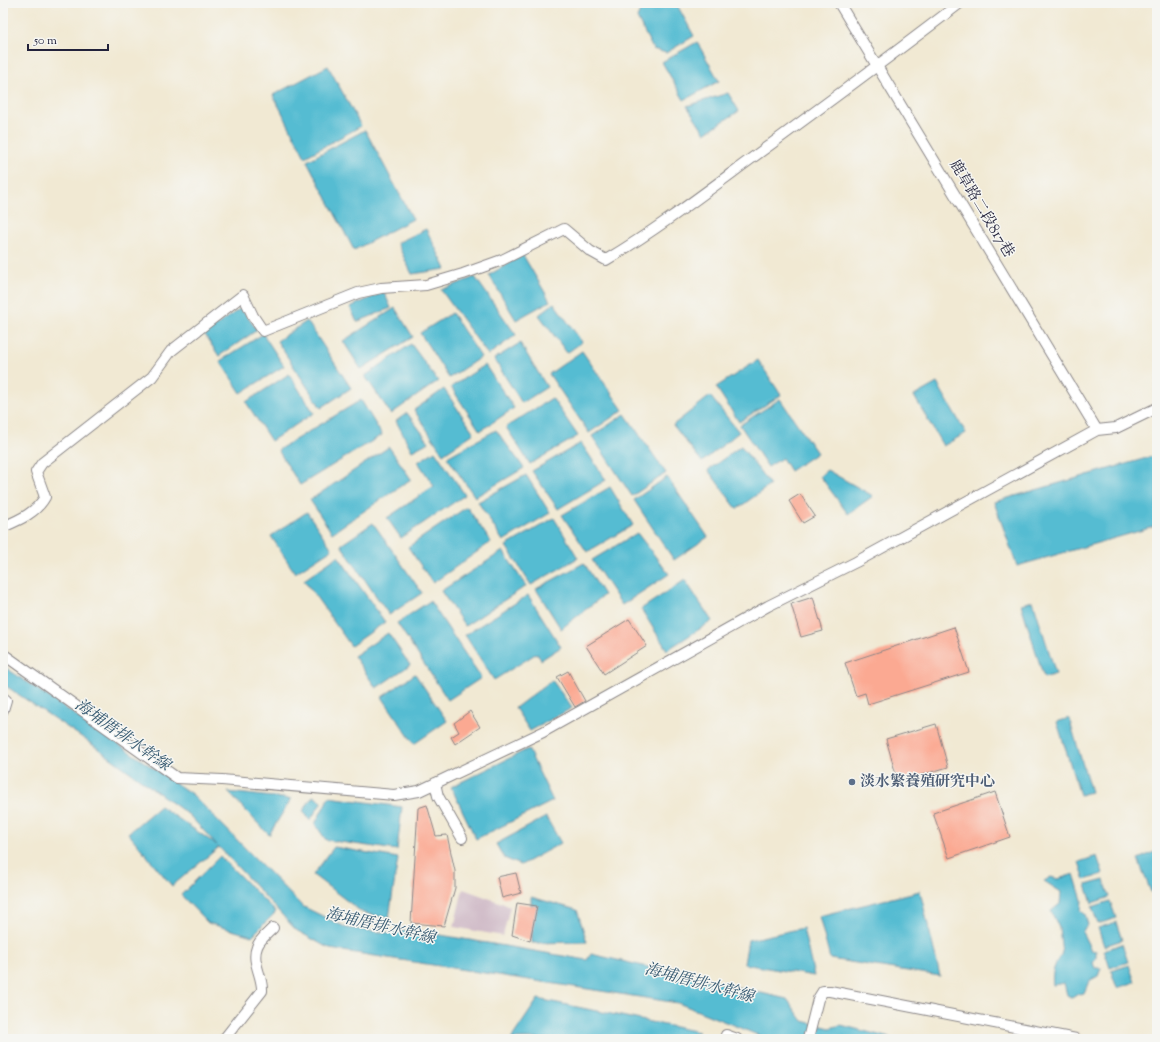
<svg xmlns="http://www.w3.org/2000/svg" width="1160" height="1042" font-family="'Sorts Mill Goudy','Noto Serif TC',serif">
<rect width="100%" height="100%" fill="#f6f6f2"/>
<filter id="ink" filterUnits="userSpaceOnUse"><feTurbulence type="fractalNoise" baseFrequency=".025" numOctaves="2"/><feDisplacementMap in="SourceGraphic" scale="8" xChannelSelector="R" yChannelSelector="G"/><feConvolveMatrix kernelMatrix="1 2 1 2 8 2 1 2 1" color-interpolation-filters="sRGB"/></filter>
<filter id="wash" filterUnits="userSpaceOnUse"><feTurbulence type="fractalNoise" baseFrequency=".012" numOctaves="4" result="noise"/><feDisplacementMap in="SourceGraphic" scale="16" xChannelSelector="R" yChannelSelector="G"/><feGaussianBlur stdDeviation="0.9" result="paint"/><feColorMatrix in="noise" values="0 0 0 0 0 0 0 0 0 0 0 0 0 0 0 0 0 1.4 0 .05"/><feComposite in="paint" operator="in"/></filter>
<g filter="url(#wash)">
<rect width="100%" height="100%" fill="#f1e9d3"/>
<path fill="#d1bdc9" d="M463 889 510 906 503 936 454 927Z"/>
<path fill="#55bcd2" stroke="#3c6f86" d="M654 3H676L694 36 666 53 653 49 637 18 640 11Z
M697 42 719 81 684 100 662 62Z
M328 66 361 126 305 157 273 95Z
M728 93 739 111 705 133 687 106Z
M365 130 413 219 354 250 307 161Z
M426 229 446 269 412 274 397 243Z
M523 255 550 301 516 320 489 275Z
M475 277 516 335 488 355 441 290Z
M384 292 391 308 357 322 350 307Z
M554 303 582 342 567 353 539 315Z
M241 308 257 330 219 356 204 334Z
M395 308 413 337 361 369 343 341Z
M452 313 481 357 449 378 420 333Z
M307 321 351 388 321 408 277 341Z
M263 334 284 366 241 393 220 361Z
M520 343 547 387 522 403 494 359Z
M411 344 438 381 391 414 365 376Z
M582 351 623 410 589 433 549 374Z
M758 360 781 395 739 422 716 387Z
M485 365 514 408 480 431 451 387Z
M289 374 314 413 271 441 246 402Z
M937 383 966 433 943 446 914 396Z
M444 389 474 433 443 454 414 410Z
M710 396 739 432 702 462 673 425Z
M552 398 578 436 530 464 506 427Z
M780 399 817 453 790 471 782 458 768 467 740 425Z
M361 400 382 435 300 485 278 450Z
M407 413 429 442 412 451 396 421Z
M625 414 666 473 632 496 592 436Z
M496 430 524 468 475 497 447 457Z
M581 443 606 480 558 509 532 471Z
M741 446 770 485 737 509 708 470Z
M389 447 411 479 332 533 310 500Z
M435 451 465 495 401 538 387 518 434 486 418 462Z
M1157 455V526L1017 566 994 502Z
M827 470 873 496 848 514 820 476Z
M526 475 550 513 503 541 478 502Z
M667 477 708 537 674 560 634 500Z
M610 487 633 525 587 552 562 515Z
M467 507 491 542 433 583 408 547Z
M307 512 332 549 295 573 271 536Z
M554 518 578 558 531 585 506 546Z
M373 523 422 593 389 615 341 545Z
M637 533 669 574 622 605 592 560Z
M503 551 526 586 465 626 441 591Z
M338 556 385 622 351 646 304 580Z
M584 563 604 595 561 629 536 589Z
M685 580 712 621 667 650 641 609Z
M528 595 561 647 541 660 537 653 494 680 465 635Z
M430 601 481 678 448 700 397 623Z
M1033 601 1056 674 1044 678 1021 604Z
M388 633 410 665 376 688 354 656Z
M3 666 193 795 302 906 347 928 389 933 411 930 587 960 591 954 787 999 803 1021 830 1028 841 1025 894 1039H803L798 1037 793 1039H768L678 1003 330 949 296 930 219 847 172 886 128 833 160 806 217 845 189 815 86 740 3 684Z
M415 674 447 721 414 744 382 697Z
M552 680 572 708 530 731 515 708Z
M1069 718 1091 792 1080 795 1057 722Z
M528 749 553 801 476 839 451 787Z
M228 792 291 799 269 835Z
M313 796 322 802 310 820 303 811Z
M329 797 402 807 397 850 326 840 315 824Z
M546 817 561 843 521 865 504 858 496 844Z
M334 847 398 858 389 918 363 913 313 875Z
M1157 851V890L1151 892 1138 859Z
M220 856 276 912 252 936 208 923 181 895Z
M1097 856 1103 874 1085 880 1079 862Z
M1074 874 1082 900 1081 911 1085 914 1088 925 1082 932 1091 950 1096 951V958L1093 963 1095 968H1101L1098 976 1089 981 1084 993 1078 994 1072 998 1067 995 1064 983 1053 985C1051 972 1055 964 1062 953L1059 928 1051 911 1060 904 1061 892 1044 881 1051 877 1058 879Z
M1104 880 1110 897 1092 903 1086 885Z
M920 891 940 976 830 959 819 916Z
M531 897 577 910 587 942 532 943Z
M1110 901 1116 918 1098 924 1092 907Z
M1116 922 1122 940 1104 946 1098 928Z
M803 928 814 976 744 964 748 940Z
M1122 944 1128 962 1110 968 1104 950Z
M1129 965 1135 982 1117 988 1111 971Z
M538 999 699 1032 690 1039H511Z"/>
<g id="blocks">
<path fill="#fba992" d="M800 494 815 516 803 523 789 501Z
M813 597 823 631 801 637 791 604Z
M629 619 647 646 604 674 586 646Z
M954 627 969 672 868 704 865 693 856 696 845 663Z
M568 671 585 701 575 707 557 677Z
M470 711 480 727 455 744 451 737 459 732 454 723Z
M936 724 948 767 898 782 886 739Z
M995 792 1010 837 949 858 933 813Z
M427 805 436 836 447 835 455 871V888L444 926 411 923 418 808Z
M516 873 521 893 502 898 497 877Z
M517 903 537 906 530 941 512 935Z"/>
</g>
</g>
<g filter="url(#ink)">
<use href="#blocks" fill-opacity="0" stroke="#8a8687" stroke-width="1"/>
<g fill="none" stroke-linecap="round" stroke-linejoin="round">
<g stroke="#8a8687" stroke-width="12">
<path id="minor" d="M839 3 1097 430
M3 527C19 520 36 513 45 497L36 472 42 463 152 377 171 351 243 295 253 316 263 331 358 293 381 288 426 285 463 274 502 260 564 229 590 251 606 260C656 230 702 195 748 161 819 109 890 57 960 3
M3 654 177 778 222 780 394 795 419 791 543 732 768 606 856 562 1097 430 1116 428 1157 408
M3 698 6 700 3 710
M435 783 438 796 462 838
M224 1039 262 991C263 976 251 962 257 947 259 940 268 933 273 928
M725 1039 726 1035 737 1039
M808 1039 818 999 823 991H830L1076 1039"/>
</g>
<use href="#minor" stroke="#fff" stroke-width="10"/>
</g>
</g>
<circle fill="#5c6f8a" stroke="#f6f6f2" stroke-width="1.5" cx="852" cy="782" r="4"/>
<g text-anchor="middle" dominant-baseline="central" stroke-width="3" stroke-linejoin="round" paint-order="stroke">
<g font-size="15" fill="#22223b" stroke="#f6f6f2">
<text transform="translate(981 209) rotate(59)">鹿草路二段817巷</text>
</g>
<g font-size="15" font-weight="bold" fill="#4e5e75" stroke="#f6f6f2" text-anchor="start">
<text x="860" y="782">淡水繁養殖研究中心</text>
</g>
<g font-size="16" font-style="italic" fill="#345870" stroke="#f6f6f2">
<text transform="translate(122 736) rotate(35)">海埔厝排水幹線</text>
<text transform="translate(380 927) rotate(13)">海埔厝排水幹線</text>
<text transform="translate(699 984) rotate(15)">海埔厝排水幹線</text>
</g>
</g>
<rect width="1160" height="1042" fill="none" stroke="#f6f6f2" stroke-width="16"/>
<path d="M28 44v6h80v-6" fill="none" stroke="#22223b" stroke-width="2"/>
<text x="34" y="44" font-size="12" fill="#22223b" stroke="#f6f6f2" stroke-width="3" paint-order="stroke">50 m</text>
</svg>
